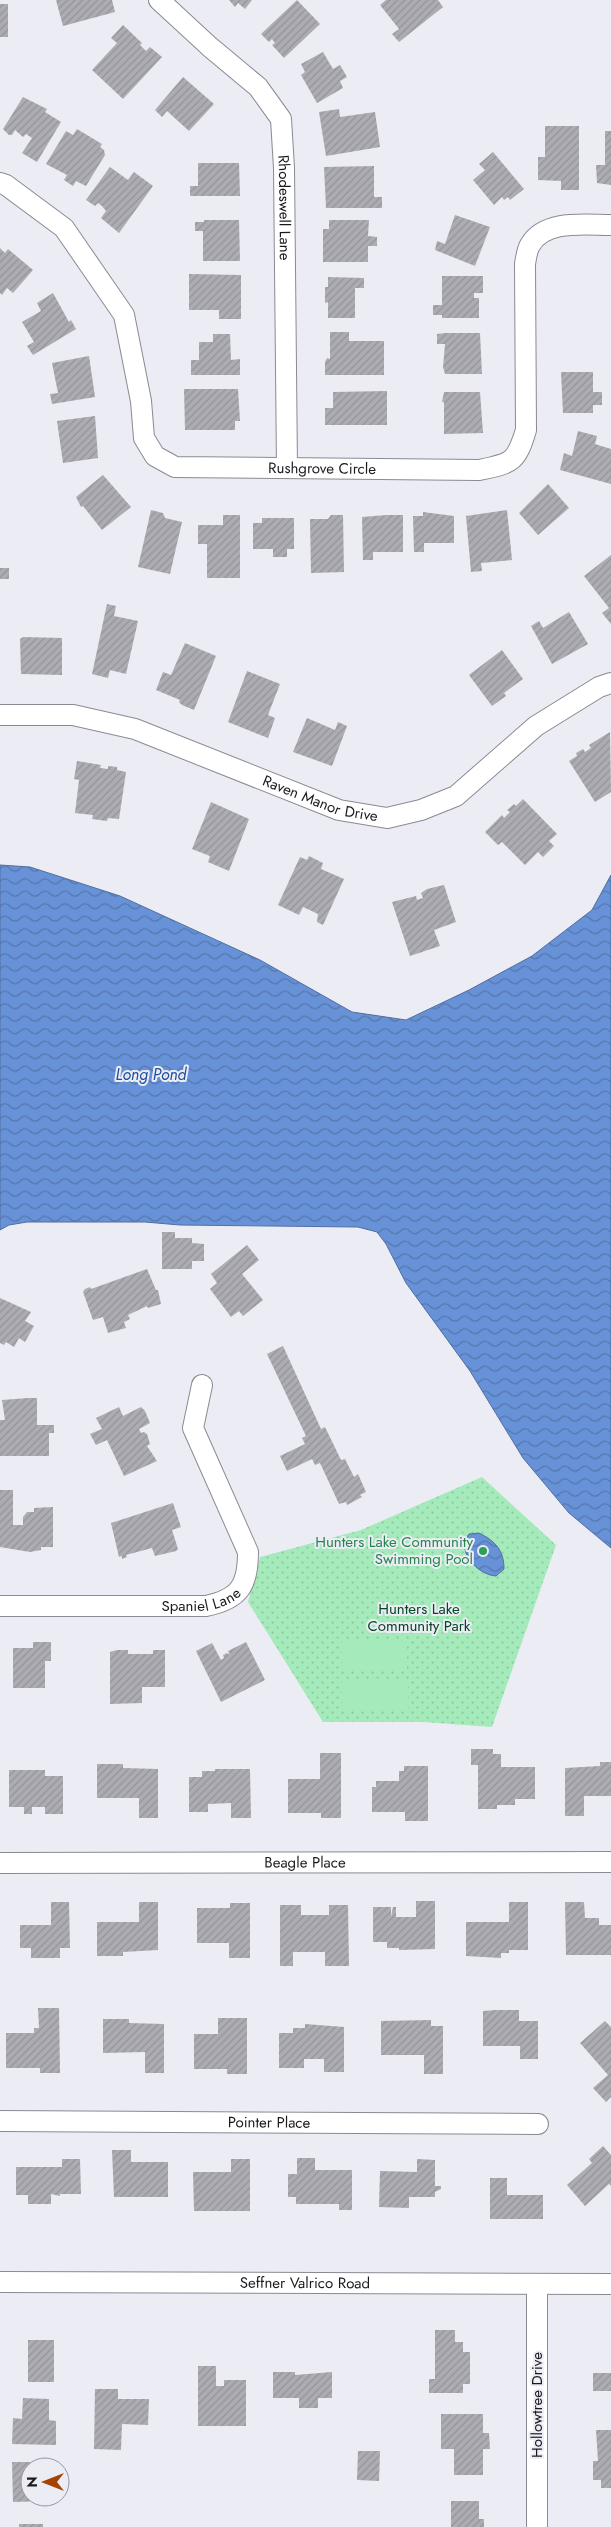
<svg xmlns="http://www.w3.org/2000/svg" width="611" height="2527" font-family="Jost,sans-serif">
<defs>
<pattern id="grass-dots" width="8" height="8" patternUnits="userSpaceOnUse" patternTransform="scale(1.25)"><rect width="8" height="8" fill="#a5eaba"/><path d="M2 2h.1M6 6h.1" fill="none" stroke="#8dc89f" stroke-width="1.8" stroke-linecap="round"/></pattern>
<pattern id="water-waves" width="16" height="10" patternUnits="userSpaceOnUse" patternTransform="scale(1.25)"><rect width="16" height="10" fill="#6892d7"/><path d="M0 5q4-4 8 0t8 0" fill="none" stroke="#5576ae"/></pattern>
<pattern id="building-hatch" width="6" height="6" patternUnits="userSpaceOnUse" patternTransform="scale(1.25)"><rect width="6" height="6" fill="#aeacb3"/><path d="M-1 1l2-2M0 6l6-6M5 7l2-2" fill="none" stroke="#95939a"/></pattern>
</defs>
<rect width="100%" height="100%" fill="#ebecf4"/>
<path fill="url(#grass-dots)" d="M482 1477 556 1545 492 1727 424 1722H323L248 1602 260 1557 361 1530Z"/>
<path fill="#a5eaba" d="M342 1640H407V1670H342Z
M342 1681H408V1711H342Z"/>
<path fill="url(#water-waves)" stroke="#516e9f" d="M0 865 30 867 120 896 260 960 352 1012 406 1020 469 990 532 956 592 910 611 875V1548L569 1513 523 1458 470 1371 406 1283 386 1244 377 1232 358 1227 180 1225 145 1222H27L9 1225 0 1230Z
M479 1533C495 1541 504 1550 504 1569L496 1576C478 1575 455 1551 469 1534Z"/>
<path fill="url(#building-hatch)" d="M56 0H112L115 12 63 26Z
M229 0H252L245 9 238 3 235 7Z
M297 0 320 24 284 58 272 45 275 43 272 39 269 42 261 34Z
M386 0H438L443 7 399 42 392 34 399 29 380 5Z
M0 4H8V37H0Z
M123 25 142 43 140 45 146 51 150 47 162 57 123 99 92 70 117 43 111 38Z
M323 52 333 69 340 65 347 77 340 81 343 88 317 103 301 75 305 72 301 64Z
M183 77 214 104 189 131 167 111 162 117 155 110Z
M23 97 47 109 45 112 61 122 37 162 22 153 32 138 26 134 23 137 15 130 12 135H9L3 129Z
M339 109 340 117 375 112 380 147 326 156 319 112Z
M545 126H579V190H561V181L538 180V157H545Z
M77 129 102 144 100 147 104 150 105 155 86 186 76 181 73 186 64 180 67 175 46 164 66 131 73 135Z
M605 131H611V185L597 183 596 165H605Z
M493 152 524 189 510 200 508 197 504 200 502 197 494 205 473 180 485 170 479 164Z
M198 163H239L240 196H190V186H198Z
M374 166V197H382V208H326L324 167Z
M110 167 128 180 134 172 153 186 119 233 101 218 106 211 102 206 98 203 95 206 86 200Z
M455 215 490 227 475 266 435 250 437 241 445 244Z
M204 220H239L240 261H203V231H195V222H204Z
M329 220H369L368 236 377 237V246H368V262H323V229H329Z
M0 248 5 253 8 249 33 270 13 293 7 288 2 295 0 293Z
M189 274 241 275V319H219V310H189Z
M442 276H483V293H474V298H479V318H442V315H433V305H442Z
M328 277 364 278V288H355V318H328V302L325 303V287H328Z
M53 293 69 322 71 320 76 329 33 355 27 346 34 342 22 322 41 311 37 303Z
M330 332H349V341H384V375H325V362L327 358 330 359Z
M445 333H480L482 374H445L443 367 445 344H437V334Z
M213 334H230L231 360 240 359V375H191V360H199V342H213Z
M89 356 95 397 52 404 50 394 58 393 52 363Z
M561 372H593V392H602V405H593V413H563Z
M184 389H238L240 421H235V430H185Z
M387 391V425H325V408H333V392Z
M444 392H480L483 433 444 434V402H442Z
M95 416 98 458 63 463 57 421Z
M578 431 597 436 595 444 611 449V484L560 470 564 453 572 456Z
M103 475 131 507 102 530 83 506 81 507 76 497Z
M548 484 569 508 538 535 519 513Z
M151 510 163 513 165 518 182 522 170 574 138 567Z
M507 510 512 560 481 563 482 571 471 572 466 516Z
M423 512 454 516V543H424V552H414L413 516H423Z
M223 515H240V578H207V544H198V525H223Z
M331 515H343L344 572 311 573 310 519H328Z
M387 515H403V552H373V560H363L362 517Z
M262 518H294V549H287V557H273V549H253V523H262Z
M611 555V624L602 613 609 608 584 576Z
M0 568H9V579H0Z
M107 604 116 606 114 616 138 621 126 674 110 670 108 678 92 674Z
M569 612 588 644 552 664 531 626 539 621 543 628Z
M23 637 62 638V675L21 674 20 639Z
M185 643 216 656 194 710 182 705 179 702 180 700 156 690 163 672 171 675Z
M502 650 523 679 504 693 506 696 492 706 469 675Z
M247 671 280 684 268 715 275 718 268 738 228 722Z
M307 718 335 730 338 722 347 726 332 766 293 752Z
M610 732 611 792 595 802 569 761 577 756 576 753 583 749 585 752 591 748 589 745Z
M77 761 101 765 100 768 108 769V766L117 767V770L126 772 119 819 108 818 107 821 92 819 93 815 75 813 79 780 74 779Z
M523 799 557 834 549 841 554 846 543 857 538 852 525 865 502 842 498 845 485 832 502 815 504 818 510 812 507 810 514 804 516 806Z
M211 802 249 819 229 871 208 862 210 856 192 849Z
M309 856 323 863 321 869 344 879 323 925 317 922 318 914 303 907 299 915 278 905 300 857 307 860Z
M444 885 456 922 434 930 440 946 410 956 392 902 416 896 417 900 423 898 421 893 427 889Z
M162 1232H175V1238H192V1243L204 1244V1261H192V1269H162Z
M247 1245 259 1260 242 1274 263 1300 243 1316 239 1311 231 1317 210 1289 217 1283 211 1274Z
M147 1269 156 1290H158L161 1304 148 1308 147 1306 128 1315 130 1319 124 1322 126 1328 108 1333 103 1317 93 1320 83 1292 85 1289 90 1287 91 1289Z
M0 1298 31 1312 25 1321 34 1326 25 1342 19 1338 14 1347 6 1342 4 1345 0 1343Z
M283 1346 321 1429 325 1427 341 1460 345 1459 354 1477 358 1474 366 1492 360 1495 362 1497 347 1505 346 1502 339 1504 320 1463 315 1465 312 1459 287 1471 280 1456 305 1444 302 1438 306 1436 267 1354Z
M28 1398H37V1425H54V1433H49V1456H0V1420H5L2 1400Z
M119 1407 123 1416 141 1407 145 1411 150 1423 139 1429 141 1433 144 1432 147 1434 150 1444 147 1446 157 1461 124 1476 107 1440 96 1445 90 1434 102 1429 96 1418Z
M0 1490H13V1525H23V1517L27 1512H34V1508L53 1507V1547H41V1550L30 1552 0 1547Z
M173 1503 181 1527 172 1530 178 1549 176 1551 155 1556 152 1548 126 1555 127 1557 122 1559V1556L119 1557 111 1523Z
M33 1642H51V1661H45V1688H13V1648H33Z
M246 1642 265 1680 221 1702 196 1651 212 1643 221 1660 224 1658 223 1655 227 1653 230 1655 228 1651Z
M117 1650H128V1654H153V1650H165V1687H142V1703L110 1704V1652Z
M471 1749H493V1754H501V1767H535V1799H515V1805H497V1809H478V1765H471Z
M320 1753H341V1818H321V1813H288V1779H320Z
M600 1762H611V1796H584V1816H565V1768L600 1766Z
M97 1764H123V1768L158 1769V1818H139V1798H97Z
M404 1766H428V1821H405V1812H372V1787H376V1781H399V1771H404Z
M215 1769H250L251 1818H231V1803L208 1804V1812H189V1777H202V1771H215Z
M9 1770H45V1776H63V1814H45V1807H32V1814H24V1807H9Z
M416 1901H435V1949L399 1950V1948H387V1942H373V1907H391V1917L393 1907H396V1917H416Z
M51 1902H69L70 1948H60V1958H31V1948H20V1925H51Z
M139 1902H158V1950L123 1952V1956H97V1922H139Z
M509 1902H528V1950H509V1953H501V1958L466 1956V1922H509Z
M565 1902H584L585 1918H599V1925H611V1955H566Z
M230 1903H250V1958H229V1943H197V1908H230Z
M280 1905H301V1915H329V1905H348L349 1966H325V1952H293V1966H280Z
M38 2008H59L60 2073H40V2068H6V2033H34V2028H39Z
M496 2010H519V2021H538V2059H520V2046H483V2011Z
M218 2018H247V2074H227V2069H194V2034H218Z
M103 2019H129V2023L164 2024V2073H145V2052L103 2053Z
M431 2020V2026H443V2074H424V2055H381V2021Z
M605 2021 611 2027V2097L606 2102 593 2088 608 2075 580 2043Z
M305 2024 344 2027V2072H324V2059H304V2068H279V2033H293V2028H305Z
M603 2146 611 2155V2186L609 2184 585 2206 567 2185 592 2163 589 2159Z
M112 2150H131V2162H168V2197H114Z
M297 2158H315V2170H352V2210H339V2204H296V2197H288V2174H297Z
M62 2159H80L81 2194H60V2196L51 2194V2204H28V2195H16V2167H62Z
M231 2159H250V2211H194L193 2172H231Z
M417 2159 435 2160V2186H441V2189L435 2192V2197H409V2208L379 2207 380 2171 417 2172Z
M490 2178H507V2195H543V2219H490Z
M435 2330H455V2342H463V2352H470V2384H463V2393H429V2379H435Z
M28 2340H54V2382H28Z
M198 2366H216V2386H224V2380H246V2426H198Z
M273 2372H295V2375L332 2372V2398H318V2408H299V2398H273Z
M593 2373H611V2391H593Z
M95 2389H118V2399H149L148 2425 122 2424 121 2450 94 2449Z
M23 2398 49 2399V2420L56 2421V2445L12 2444 13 2418 22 2419Z
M441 2414H483V2433H489L490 2449H483V2475H454V2449H441Z
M596 2430H611V2488H601V2480H593V2461H598Z
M358 2451H380L379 2481 357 2480Z
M12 2462H47L48 2467H30V2497H48V2501L13 2502Z
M451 2501H479V2519H484V2527H451Z
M19 2524H43V2527H19Z"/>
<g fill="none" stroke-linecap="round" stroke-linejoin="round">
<g stroke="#8a8b92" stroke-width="22">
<g id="minor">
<path id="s1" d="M159 0 210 47 258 87 281 119 284 168 287 468"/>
<path id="s2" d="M0 183 6 185 64 228 124 315 141 401 144 438 155 456 175 467 479 470C512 463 516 463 526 430L525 264C526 258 527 250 530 245 545 219 585 225 611 225"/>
<path id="s3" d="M0 715H73L135 729 339 810 387 818 421 810 456 796 536 726 599 687 611 683"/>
<path id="s4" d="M0 1606H206C240 1599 248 1585 248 1552L193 1428 202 1385"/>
<path id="s5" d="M0 1863 611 1862"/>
<path id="s6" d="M0 2121 538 2124"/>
<path id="s7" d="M0 2282 611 2284"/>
<path d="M537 2284V2527"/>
</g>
</g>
<use href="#minor" stroke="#fff" stroke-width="20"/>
</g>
<circle fill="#2e9e5b" stroke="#ebecf4" stroke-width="2" cx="483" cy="1551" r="5"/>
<g text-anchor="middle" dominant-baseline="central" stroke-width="4" stroke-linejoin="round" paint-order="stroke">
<g font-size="15" fill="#1a1a1d" stroke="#ebecf4">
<text stroke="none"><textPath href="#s1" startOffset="260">Rhodeswell Lane</textPath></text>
<text stroke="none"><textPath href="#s2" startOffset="500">Rushgrove Circle</textPath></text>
<text stroke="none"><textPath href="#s3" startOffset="335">Raven Manor Drive</textPath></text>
<text stroke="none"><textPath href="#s4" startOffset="202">Spaniel Lane</textPath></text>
<text stroke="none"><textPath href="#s5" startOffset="305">Beagle Place</textPath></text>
<text stroke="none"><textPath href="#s6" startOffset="269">Pointer Place</textPath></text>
<text stroke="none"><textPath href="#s7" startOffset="305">Seffner Valrico Road</textPath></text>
<text transform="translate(537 2405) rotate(-90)">Hollowtree Drive</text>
</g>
<g font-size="15" fill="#27864d" stroke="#ebecf4" text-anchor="end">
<text x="473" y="1542">Hunters Lake Community<tspan x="473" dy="17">Swimming Pool</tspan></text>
</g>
<g font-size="15" fill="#044724" stroke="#ebecf4">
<text x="419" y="1609">Hunters Lake<tspan x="419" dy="17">Community Park</tspan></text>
</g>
<g font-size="16" font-style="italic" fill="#1c4fa0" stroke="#ebecf4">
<text x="151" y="1074">Long Pond</text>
</g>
</g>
<g transform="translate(45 2482) rotate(270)"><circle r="24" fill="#ebecf4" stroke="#97989e"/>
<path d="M0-4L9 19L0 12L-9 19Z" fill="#a54303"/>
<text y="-8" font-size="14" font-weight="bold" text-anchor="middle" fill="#1a1a1d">N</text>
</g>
</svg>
